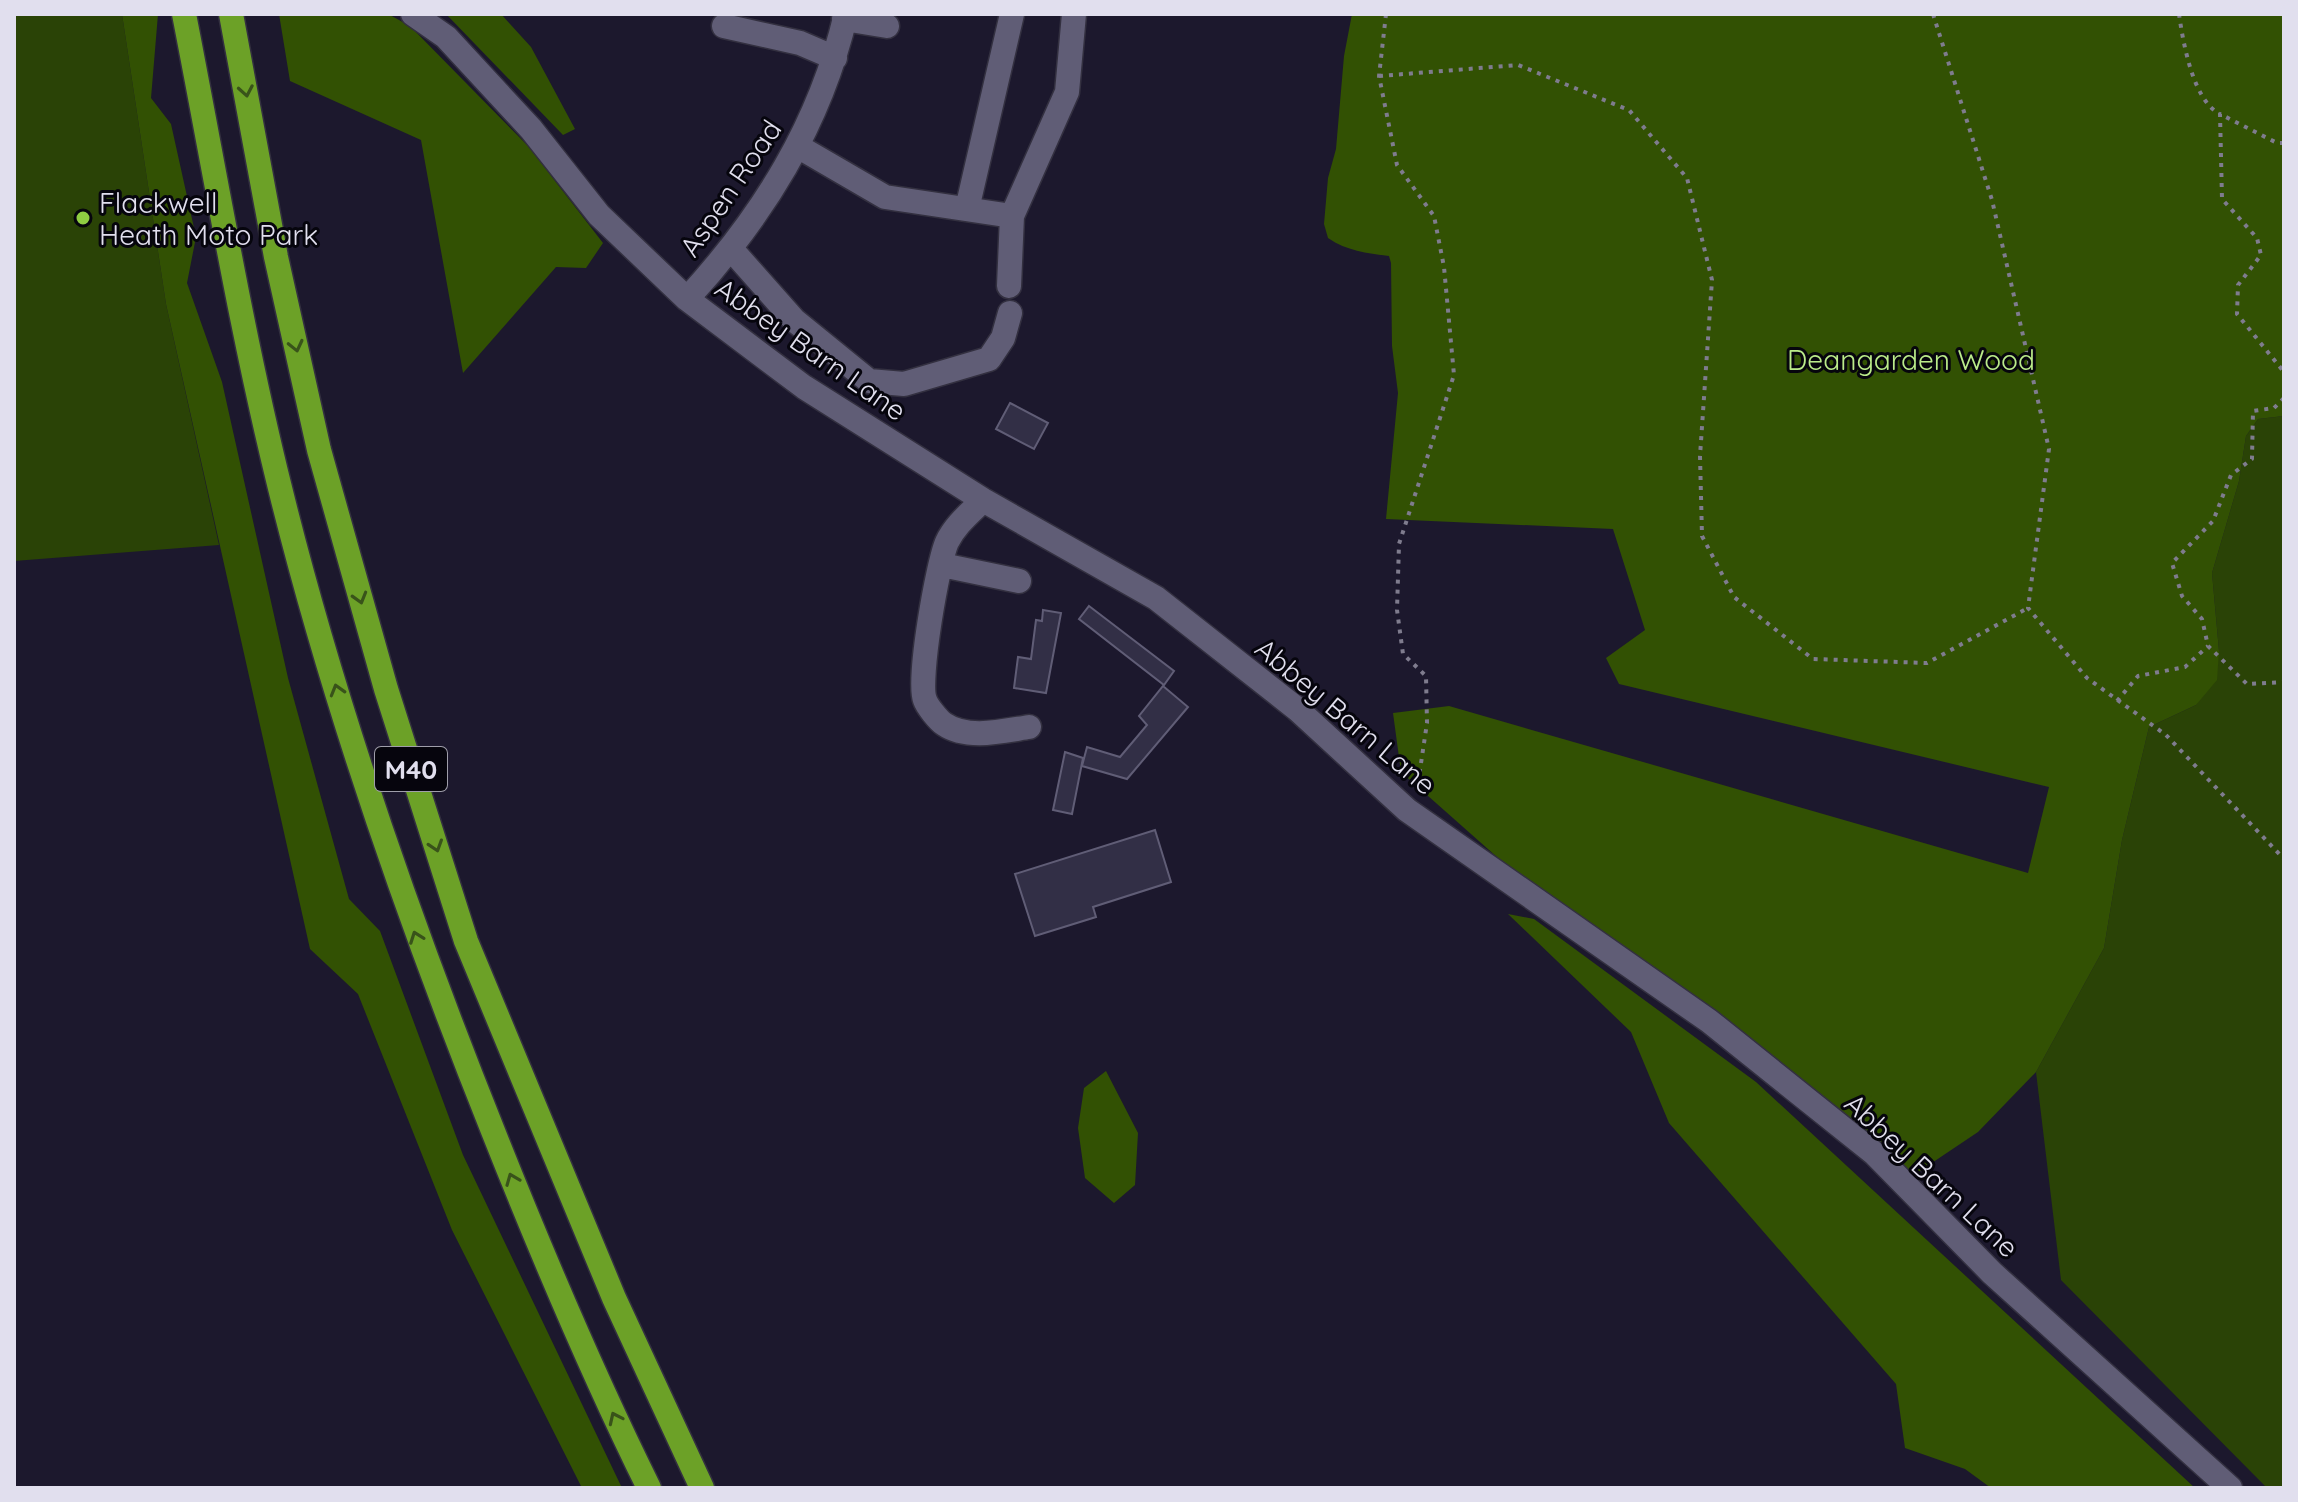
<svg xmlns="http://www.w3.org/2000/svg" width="2298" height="1502" font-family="Quicksand,sans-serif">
<rect width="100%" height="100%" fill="#1c182d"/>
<path fill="#2a4306" d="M14 14H122L166 304 219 545 14 561Z
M2284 416V1488H2267L2061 1280 2036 1072 2104 948 2122 840 2149 727 2196 705 2219 651 2212 573 2239 481 2246 436 2258 419Z"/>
<path fill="#325103" d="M122 14H158L151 98 171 124 196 237 187 283 222 382 288 678 349 899 380 931 463 1155 622 1488H582L452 1230 358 994 310 949 166 304Z
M279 14H388L410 26 528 146 603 243 586 268 556 267 463 373 421 140 290 81Z
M446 14H501L531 47 575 129 563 135Z
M1352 14H2284V416L2258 419 2246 436 2239 481 2212 573 2219 651 2217 680 2196 705 2149 727 2122 840 2104 948 2036 1072 1978 1132 1899 1185 1567 919 1401 772 1393 713 1449 706 2028 873 2049 787 1619 684 1606 658 1645 630 1613 529 1386 519 1398 393 1392 346 1391 263 1389 256C1366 253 1347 251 1328 238L1324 224 1328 178 1336 149 1344 56Z
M1508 914 1534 919 1756 1082 2195 1488H1991L1965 1469 1905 1448 1896 1384 1669 1123 1631 1032Z
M1106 1071 1138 1133 1135 1185 1114 1203 1085 1178 1078 1128 1084 1088Z"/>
<path fill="#322f46" stroke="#605d76" stroke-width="2" d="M1010 403 1048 423 1034 449 996 429Z
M1089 606 1174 671 1164 685 1079 619Z
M1043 610 1061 613 1046 693 1014 688 1018 657 1031 659 1036 620 1042 621Z
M1163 686 1188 707 1127 779 1082 766 1087 747 1120 757 1147 725 1139 716Z
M1065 752 1083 758 1072 814 1053 810Z
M1155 830 1171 882 1093 907 1096 917 1035 936 1015 874Z"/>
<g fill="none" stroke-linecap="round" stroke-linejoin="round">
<g stroke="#333040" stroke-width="27">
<path id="minor" d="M413 14 446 37 531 129 599 215 687 299 804 387 983 500 1156 598 1297 709 1407 810 1709 1021 1875 1154 1992 1273 2230 1488
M844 19 887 26
M724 26 800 43 835 58
M799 147 885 197 1012 216 1067 92 1074 14
M967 209 1012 14
M732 250 794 320 869 381 904 384 989 359 1003 338 1010 313
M1009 286 1012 216
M687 299C763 216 820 125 846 14
M983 500C970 513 955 525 947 542 938 562 917 681 925 700 927 706 938 720 944 724 967 740 1003 731 1029 727
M942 565 1019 581"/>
</g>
<g stroke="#333040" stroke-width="27">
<path id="highway" d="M184 14C215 172 241 331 280 488 334 707 409 921 493 1131 541 1252 591 1371 649 1488
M231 14 276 257 319 450 386 689 466 941 614 1298 702 1488"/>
</g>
<path stroke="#7f7c8e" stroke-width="4" stroke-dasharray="4 6" stroke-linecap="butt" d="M1386 14 1379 76 1397 165 1434 216 1444 267 1454 375 1399 544 1397 610 1403 654 1426 676 1427 723 1417 790
M1933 14 1992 200 2049 449 2028 608 2087 678 2166 735 2284 859
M2179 14C2183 42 2193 101 2220 114
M1379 76 1518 65 1629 110 1687 178 1712 280 1700 456 1702 536 1734 597 1813 659 1927 663 2028 608
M2284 143H2277L2220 114 2222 199 2257 238 2261 255 2238 285 2237 314 2284 372
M2284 398 2274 408 2253 411 2252 459 2231 475 2213 521 2172 563 2182 596 2202 619 2208 646 2247 684 2284 682
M2117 701 2138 676 2185 667 2208 646"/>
<use href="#minor" stroke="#605d76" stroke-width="24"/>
<use href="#highway" stroke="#6ca127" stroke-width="24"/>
</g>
<defs><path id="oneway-chevron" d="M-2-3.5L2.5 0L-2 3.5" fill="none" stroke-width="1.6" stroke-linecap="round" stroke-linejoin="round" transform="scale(2)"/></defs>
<g stroke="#39531a">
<use href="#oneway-chevron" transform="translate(246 91) rotate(80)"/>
<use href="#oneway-chevron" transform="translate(296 346) rotate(77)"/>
<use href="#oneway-chevron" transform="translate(360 598) rotate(74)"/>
<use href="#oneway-chevron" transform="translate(337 690) rotate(-106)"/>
<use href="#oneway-chevron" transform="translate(436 846) rotate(72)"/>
<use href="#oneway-chevron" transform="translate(416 937) rotate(-110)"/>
<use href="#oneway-chevron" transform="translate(512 1179) rotate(-112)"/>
<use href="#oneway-chevron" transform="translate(615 1418) rotate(-115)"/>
</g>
<circle fill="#8fcd42" stroke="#06050d" stroke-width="3" cx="83" cy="218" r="8"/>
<g text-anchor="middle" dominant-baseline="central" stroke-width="6" stroke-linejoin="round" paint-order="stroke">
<rect fill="#06050d" stroke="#9f9eaa" stroke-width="2" x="375" y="747" width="72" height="44" rx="6"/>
<g font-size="26" font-weight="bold" fill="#e1dfee">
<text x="411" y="769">M40</text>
</g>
<g font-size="28" fill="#e1dfee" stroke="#06050d">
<text transform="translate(730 188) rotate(-56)">Aspen Road</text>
<text transform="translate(811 349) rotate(35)">Abbey Barn Lane</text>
<text transform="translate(1346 716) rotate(40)">Abbey Barn Lane</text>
<text transform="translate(1932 1175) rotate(43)">Abbey Barn Lane</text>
</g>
<g font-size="28" fill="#e1dfee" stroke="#06050d" text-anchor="start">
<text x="99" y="202">Flackwell<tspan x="99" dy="32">Heath Moto Park</tspan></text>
</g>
<g font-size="28" fill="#bbec8a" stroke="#06050d">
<text x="1911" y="359">Deangarden Wood</text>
</g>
</g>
<rect width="2298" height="1502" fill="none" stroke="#e1dfee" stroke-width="32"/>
</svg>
